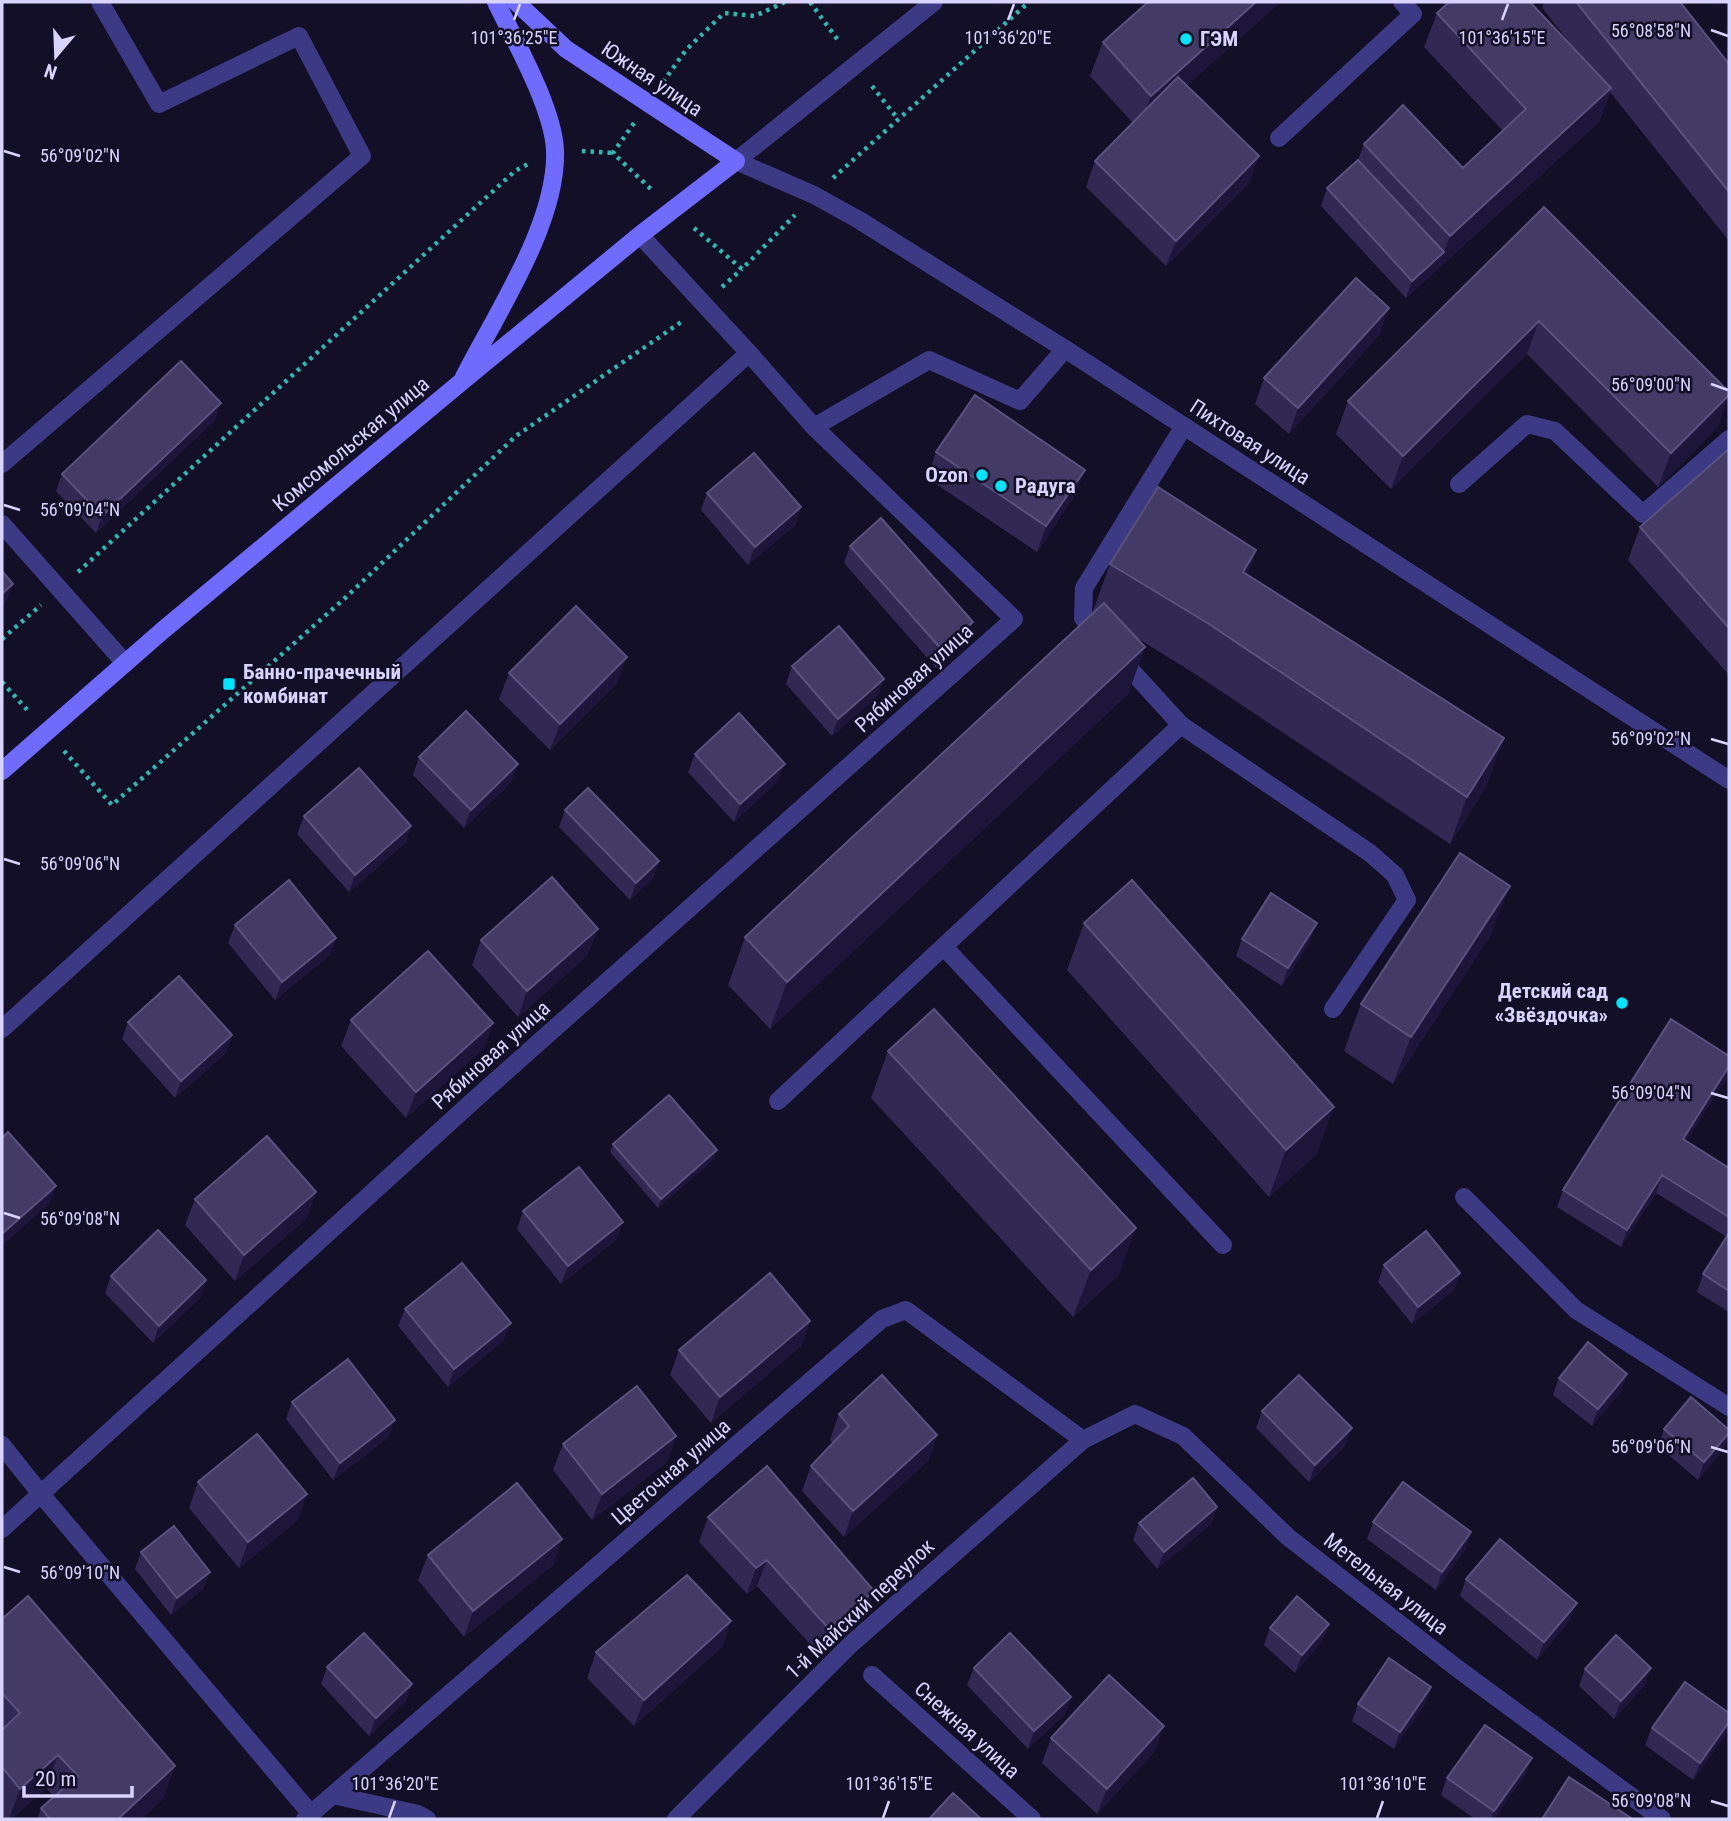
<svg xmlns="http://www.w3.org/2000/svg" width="1731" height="1821" font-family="'Roboto Condensed',sans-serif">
<rect width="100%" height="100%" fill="#130f26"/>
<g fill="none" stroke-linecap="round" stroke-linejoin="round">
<path stroke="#2fb8b0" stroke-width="4.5" stroke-dasharray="3.5 5" stroke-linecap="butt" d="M810 2 840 43
M663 82 686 50 724 13 755 16 785 2
M872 86 898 119
M634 123 613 153 654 192
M582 151 613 153
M833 178 1029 2
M694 228 742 269 795 215
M722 287 742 269
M78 572 515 171 528 164
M2 639 41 605
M2 682 30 713
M64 751 112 805 344 599 516 436 684 320"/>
<path stroke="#3d3a85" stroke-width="18" d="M1279 138 1413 14 1402 2
M814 427 929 360 1020 401 1065 349
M2 464 362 156 299 36 159 104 100 2
M1459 484 1527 424 1555 431 1643 514 1729 439
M2 524 125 663
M1100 636 1083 618 1084 588 1184 426
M1181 725 1370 853 1395 875 1407 900 1333 1009
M944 947 1223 1245
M778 1101 1181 725 1119 657"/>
<path stroke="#3d3a85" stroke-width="18" d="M2 1029 749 353
M1464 1197 1576 1310 1729 1407
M2 1445 40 1493 311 1814
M2 1529 473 1101 1014 619 814 427 749 353 640 235
M872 1675 1032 1819
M333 1795 418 1814 427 1819
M305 1819 882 1319 906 1310 1083 1440
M676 1819 850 1645 1083 1440 1135 1414 1183 1436 1288 1537 1458 1669 1662 1819"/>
<path stroke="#3d3a85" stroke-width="18" d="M934 2 736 161 814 195 859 220 1065 349 1729 780"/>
<path stroke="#6f6bff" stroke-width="18" d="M464 377C496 314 558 222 555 150 553 108 515 41 496 2
M2 771 162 631 460 383 640 235 736 161 566 49 516 2"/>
</g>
<path fill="#312854" d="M1544 2H1680L1729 64V241L1610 92 1599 122 1406 298 1321 206 1327 188 1358 160 1364 144 1463 168 1503 131 1424 47 1437 13 1578 53 1542 8Z
M1103 42 1187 86 1250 182 1166 266 1086 187 1095 161 1133 123 1090 76Z
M1544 207 1718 427 1658 487 1527 354 1391 489 1336 434 1348 401Z
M1380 334 1289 434 1255 404 1264 378Z
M221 403 215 420 96 533 56 491 62 474Z
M1729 449V673L1728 674 1628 560 1640 527Z
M936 452 1085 470 1075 495 1037 552 927 478Z
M707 493 801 507 795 525 748 565 701 510Z
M850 546 973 622 967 639 936 668 844 563Z
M1256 550 1247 575 1487 785 1450 844 1192 672 1137 638 1145 647 1128 694 770 1029 728 985 745 937 1094 612 1093 611 1110 564Z
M792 666 878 696 832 736 786 684Z
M509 673 618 682 550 750 499 699Z
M695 754 778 781 734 822 688 772Z
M419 757 512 781 464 828 413 775Z
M565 810 659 861 653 878 630 900 559 827Z
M304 816 411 826 405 843 349 892 297 834Z
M1084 923 1317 1154 1269 1197 1067 970Z
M235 925 336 938 330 955 275 1000 228 943Z
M1492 933 1393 1084 1344 1051 1361 1004Z
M1242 939 1311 940 1282 986 1236 956Z
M481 940 588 955 518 1017 472 965Z
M351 1020 493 1023 484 1048 406 1118 341 1046Z
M128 1022 226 1053 175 1098 122 1039Z
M888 1051 1119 1275 1073 1317 871 1098Z
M1728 1076 1686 1141 1729 1168V1312L1697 1292 1703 1274 1727 1237 1656 1193 1621 1247 1557 1207 1563 1190Z
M613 1144 717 1150 714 1159 658 1208 610 1152Z
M316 1192 307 1218 235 1281 185 1225 195 1199Z
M523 1211 617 1239 561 1284 517 1229Z
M1384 1265 1460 1273 1454 1290 1412 1324 1378 1282Z
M111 1276 206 1280 200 1298 153 1343 105 1293Z
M405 1309 504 1340 448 1387 398 1326Z
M810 1321 801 1346 711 1423 670 1375 679 1350Z
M1627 1374 1621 1391 1592 1426 1553 1395 1559 1378Z
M292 1402 389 1437 333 1480 286 1419Z
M1262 1411 1345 1446 1309 1482 1256 1428Z
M839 1414 937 1435 928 1461 844 1537 802 1491 811 1466 832 1443 830 1440Z
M1664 1429 1724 1449 1698 1480 1658 1446Z
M676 1436 667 1462 592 1520 553 1470 563 1444Z
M198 1482 298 1520 239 1568 189 1508Z
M1217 1507 1211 1524 1157 1569 1133 1540 1139 1523Z
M708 1517 874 1591 865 1617 821 1656 757 1586 747 1594 699 1542Z
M1373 1522 1471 1532 1465 1550 1436 1590 1367 1539Z
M562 1539 553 1565 464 1637 418 1580 428 1555Z
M141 1552 210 1572 203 1589 171 1615 135 1569Z
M1466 1579 1570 1620 1537 1660 1460 1596Z
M2 1619 175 1766 163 1799 142 1819H37L41 1808 54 1797 46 1788 11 1819H6L2 1815Z
M731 1621 722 1647 634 1726 587 1678 596 1652Z
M1329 1624 1322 1641 1295 1673 1264 1645 1270 1628Z
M327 1667 412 1684 406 1701 369 1736 321 1684Z
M974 1668 1071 1697 1065 1714 1028 1749 967 1685Z
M1585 1669 1645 1685 1614 1719 1579 1686Z
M1431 1687 1425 1704 1394 1749 1352 1721 1358 1704Z
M1652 1728 1727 1733 1693 1780 1645 1745Z
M1051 1738 1155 1751 1097 1814 1042 1763Z
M1532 1758 1525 1775 1494 1819H1475L1441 1795 1447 1778Z"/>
<path fill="#1d163a" d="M1256 2H1281L1139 129 1151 96Z
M1611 88 1599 122 1406 298 1412 281 1444 252 1450 236Z
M1259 156 1250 182 1166 266 1176 241Z
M1389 308 1380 334 1289 434 1298 408Z
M1539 321 1527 354 1391 489 1403 456Z
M1729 395 1718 427 1658 487 1671 453Z
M221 403 215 420 96 533 102 516Z
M1085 470 1075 495 1037 552 1046 526Z
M801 507 795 525 748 565 755 547Z
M1256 550 1239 597 1243 572Z
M13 584 7 601 2 606V594Z
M973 622 967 639 936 668 942 650Z
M1145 647 1128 694 770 1029 787 982Z
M627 657 618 682 550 750 560 724Z
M884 679 878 696 832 736 838 719Z
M1504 738 1487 785 1450 844 1467 797Z
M518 764 512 781 464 828 471 810Z
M785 764 778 781 734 822 740 804Z
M411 826 405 843 349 892 355 875Z
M659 861 653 878 630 900 636 883Z
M1510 886 1492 933 1393 1084 1411 1037Z
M1317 923 1311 940 1282 986 1288 968Z
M598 929 588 955 518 1017 527 991Z
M336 938 330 955 275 1000 282 982Z
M493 1023 484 1048 406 1118 416 1092Z
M232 1035 226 1053 175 1098 181 1081Z
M1729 1066 1728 1076 1677 1156 1683 1139Z
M1334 1107 1317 1154 1269 1197 1286 1150Z
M717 1150 714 1159 658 1208 661 1199Z
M1662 1175 1656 1193 1621 1247 1627 1230Z
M56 1186 50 1203 2 1246V1234Z
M316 1192 307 1218 235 1281 244 1255Z
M623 1222 617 1239 561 1284 568 1266Z
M1136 1228 1119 1275 1073 1317 1091 1270Z
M1460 1273 1454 1290 1412 1324 1418 1307Z
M206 1280 200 1298 153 1343 159 1326Z
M810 1321 801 1346 711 1423 720 1397Z
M511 1323 504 1340 448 1387 454 1369Z
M1627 1374 1621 1391 1592 1426 1598 1409Z
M395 1420 389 1437 333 1480 340 1463Z
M1352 1428 1345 1446 1309 1482 1315 1465Z
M1729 1433 1724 1449 1698 1480 1704 1462Z
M937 1435 928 1461 844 1537 853 1511Z
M676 1436 667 1462 592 1520 602 1494Z
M307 1494 298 1520 239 1568 248 1542Z
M1217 1507 1211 1524 1157 1569 1164 1552Z
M1471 1532 1465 1550 1436 1590 1442 1572Z
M562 1539 553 1565 464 1637 473 1611Z
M767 1560 757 1586 747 1594 756 1568Z
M210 1572 203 1589 171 1615 177 1598Z
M874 1591 865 1617 821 1656 830 1630Z
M1577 1603 1570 1620 1537 1660 1544 1642Z
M731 1621 722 1647 634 1726 644 1700Z
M1329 1624 1322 1641 1295 1673 1302 1655Z
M1651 1668 1645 1685 1614 1719 1621 1701Z
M412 1684 406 1701 369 1736 376 1718Z
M1431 1687 1425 1704 1394 1749 1400 1732Z
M1071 1697 1065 1714 1028 1749 1034 1731Z
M1729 1722V1728L1727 1733 1693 1780 1700 1763Z
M1164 1726 1155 1751 1097 1814 1107 1789Z
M58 1755 46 1788 11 1819H9L20 1789Z
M1532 1758 1525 1775 1494 1819H1491L1494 1811Z
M175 1766 163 1799 142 1819H118Z"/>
<path fill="#433a66" stroke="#5a527e" stroke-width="2" d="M1148 2H1256L1151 96 1103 42Z
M1449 2H1530L1611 88 1450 236 1364 144 1403 105 1463 168 1526 109 1437 13Z
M1576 2H1680L1729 64V192Z
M1178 77 1259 156 1176 241 1095 161Z
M1358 160 1444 252 1412 281 1327 188Z
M1544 207 1729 392V395L1671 453 1539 321 1403 456 1348 401Z
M1356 278 1389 308 1298 408 1264 378Z
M181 361 221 403 102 516 62 474Z
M975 395 1085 470 1046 526 936 452Z
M1729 449V628L1640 527Z
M754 453 801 507 755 547 707 493Z
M1158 487 1256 550 1243 572 1504 738 1467 797 1209 624 1110 564Z
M881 518 973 622 942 650 850 546Z
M2 571 13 584 2 594Z
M1104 603 1145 647 787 982 745 937Z
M576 606 627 657 560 724 509 673Z
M839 626 884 679 838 719 792 666Z
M466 711 518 764 471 810 419 757Z
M739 713 785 764 740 804 695 754Z
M359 768 411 826 355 875 304 816Z
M588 788 659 861 636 883 565 810Z
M1460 853 1510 886 1411 1037 1361 1004Z
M552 877 598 929 527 991 481 940Z
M289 880 336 938 282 982 235 925Z
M1132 880 1334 1107 1286 1150 1084 923Z
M1271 893 1317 923 1288 968 1242 939Z
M428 951 493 1023 416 1092 351 1020Z
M179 976 232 1035 181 1081 128 1022Z
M934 1009 1136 1228 1091 1270 888 1051Z
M1671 1019 1729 1056V1066L1683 1139 1729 1168V1217L1662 1175 1627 1230 1563 1190Z
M669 1095 717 1150 661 1199 613 1144Z
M8 1132 56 1186 2 1234V1138Z
M267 1136 316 1192 244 1255 195 1199Z
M579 1167 623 1222 568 1266 523 1211Z
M158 1230 206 1280 159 1326 111 1276Z
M1426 1231 1460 1273 1418 1307 1384 1265Z
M1729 1233V1291L1703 1274Z
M462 1263 511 1323 454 1369 405 1309Z
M770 1273 810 1321 720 1397 679 1350Z
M1588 1342 1627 1374 1598 1409 1559 1378Z
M348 1359 395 1420 340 1463 292 1402Z
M882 1375 937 1435 853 1511 811 1466 849 1426 839 1414Z
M1299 1375 1352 1428 1315 1465 1262 1411Z
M637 1386 676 1436 602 1494 563 1444Z
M1691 1397 1729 1430V1433L1704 1462 1664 1429Z
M257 1434 307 1494 248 1542 198 1482Z
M767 1466 874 1591 830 1630 767 1560 756 1568 708 1517Z
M1193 1478 1217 1507 1164 1552 1139 1523Z
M1403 1482 1471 1532 1442 1572 1373 1522Z
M517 1483 562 1539 473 1611 428 1555Z
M174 1526 210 1572 177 1598 141 1552Z
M1500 1539 1577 1603 1544 1642 1466 1579Z
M687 1575 731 1621 644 1700 596 1652Z
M28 1596 175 1766 118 1819H50L41 1808 78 1776 58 1755 20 1789 2 1767V1730L20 1713 2 1693V1619Z
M1297 1596 1329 1624 1302 1655 1270 1628Z
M364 1633 412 1684 376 1718 327 1667Z
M1010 1633 1071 1697 1034 1731 974 1668Z
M1616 1635 1651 1668 1621 1701 1585 1669Z
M1389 1658 1431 1687 1400 1732 1358 1704Z
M1109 1675 1164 1726 1107 1789 1051 1738Z
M1685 1682 1729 1713V1722L1700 1763 1652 1728Z
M1485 1725 1532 1758 1494 1811 1447 1778Z
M1569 1777 1631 1818 1630 1819H1542Z
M953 1793 981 1819H929Z"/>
<path fill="none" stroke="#d9d4ff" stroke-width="2.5" d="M514 20 520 4M1008 20 1014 4M1502 20 1508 4M1711 30 1728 36M4 151 20 156M1711 384 1728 390M4 505 20 510M1711 739 1728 744M4 859 20 864M1711 1093 1728 1098M4 1213 20 1218M1711 1447 1728 1452M4 1567 20 1572M1711 1801 1728 1806M389 1818 395 1801M883 1818 889 1801M1377 1818 1383 1801"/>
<g fill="#00e5ff" stroke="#130f26" stroke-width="2.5">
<circle cx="1186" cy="39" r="7"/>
<circle cx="982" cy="475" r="7"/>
<circle cx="1001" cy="486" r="7"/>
<rect x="222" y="677" width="14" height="14" rx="3.5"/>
<circle cx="1622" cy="1003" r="7"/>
</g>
<g text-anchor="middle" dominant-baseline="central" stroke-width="5" stroke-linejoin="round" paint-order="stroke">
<g font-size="21" font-weight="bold" fill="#d9d4ff" stroke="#130f26" text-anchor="start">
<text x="1200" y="39">ГЭМ</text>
<text x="968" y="475" text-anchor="end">Ozon</text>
<text x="1015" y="486">Радуга</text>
<text x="243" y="672">Банно-прачечный<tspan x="243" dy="24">комбинат</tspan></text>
<text x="1608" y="991" text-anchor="end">Детский сад<tspan x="1608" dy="24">«Звёздочка»</tspan></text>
</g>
<g font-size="21" fill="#d9d4ff" stroke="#130f26">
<text transform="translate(652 79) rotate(34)">Южная улица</text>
<text transform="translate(1250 442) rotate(33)">Пихтовая улица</text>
<text transform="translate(351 444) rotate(-40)">Комсомольская улица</text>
<text transform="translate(914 678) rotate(-42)">Рябиновая улица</text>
<text transform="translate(491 1055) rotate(-42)">Рябиновая улица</text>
<text transform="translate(671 1472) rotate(-41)">Цветочная улица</text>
<text transform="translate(1386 1584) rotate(38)">Метельная улица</text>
<text transform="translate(860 1609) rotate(-43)">1-й Майский переулок</text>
<text transform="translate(967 1730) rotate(42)">Снежная улица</text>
</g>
</g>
<g font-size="18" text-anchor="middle" fill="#d9d4ff" stroke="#130f26" stroke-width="5" stroke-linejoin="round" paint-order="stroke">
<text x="1651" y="37">56°08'58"N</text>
<text x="514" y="44">101°36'25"E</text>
<text x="1008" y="44">101°36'20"E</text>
<text x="1502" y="44">101°36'15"E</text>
<text x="80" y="162">56°09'02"N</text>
<text x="1651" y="391">56°09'00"N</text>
<text x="80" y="516">56°09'04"N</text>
<text x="1651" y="745">56°09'02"N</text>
<text x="80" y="870">56°09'06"N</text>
<text x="1651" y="1099">56°09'04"N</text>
<text x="80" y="1225">56°09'08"N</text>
<text x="1651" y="1453">56°09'06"N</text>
<text x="80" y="1579">56°09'10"N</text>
<text x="395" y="1790">101°36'20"E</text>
<text x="889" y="1790">101°36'15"E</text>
<text x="1383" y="1790">101°36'10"E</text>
<text x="1651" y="1807">56°09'08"N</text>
</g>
<rect width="1731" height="1821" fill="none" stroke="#d9d4ff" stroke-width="7"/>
<g transform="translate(56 56) rotate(199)" stroke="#130f26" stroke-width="5" paint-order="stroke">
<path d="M0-5L12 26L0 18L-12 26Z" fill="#d9d4ff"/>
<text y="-10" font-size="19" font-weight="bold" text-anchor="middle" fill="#d9d4ff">N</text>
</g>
<path d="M24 1786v10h108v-10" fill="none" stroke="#d9d4ff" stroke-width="3.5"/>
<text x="35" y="1786" font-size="21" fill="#d9d4ff" stroke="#130f26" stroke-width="5" paint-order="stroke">20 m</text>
</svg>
